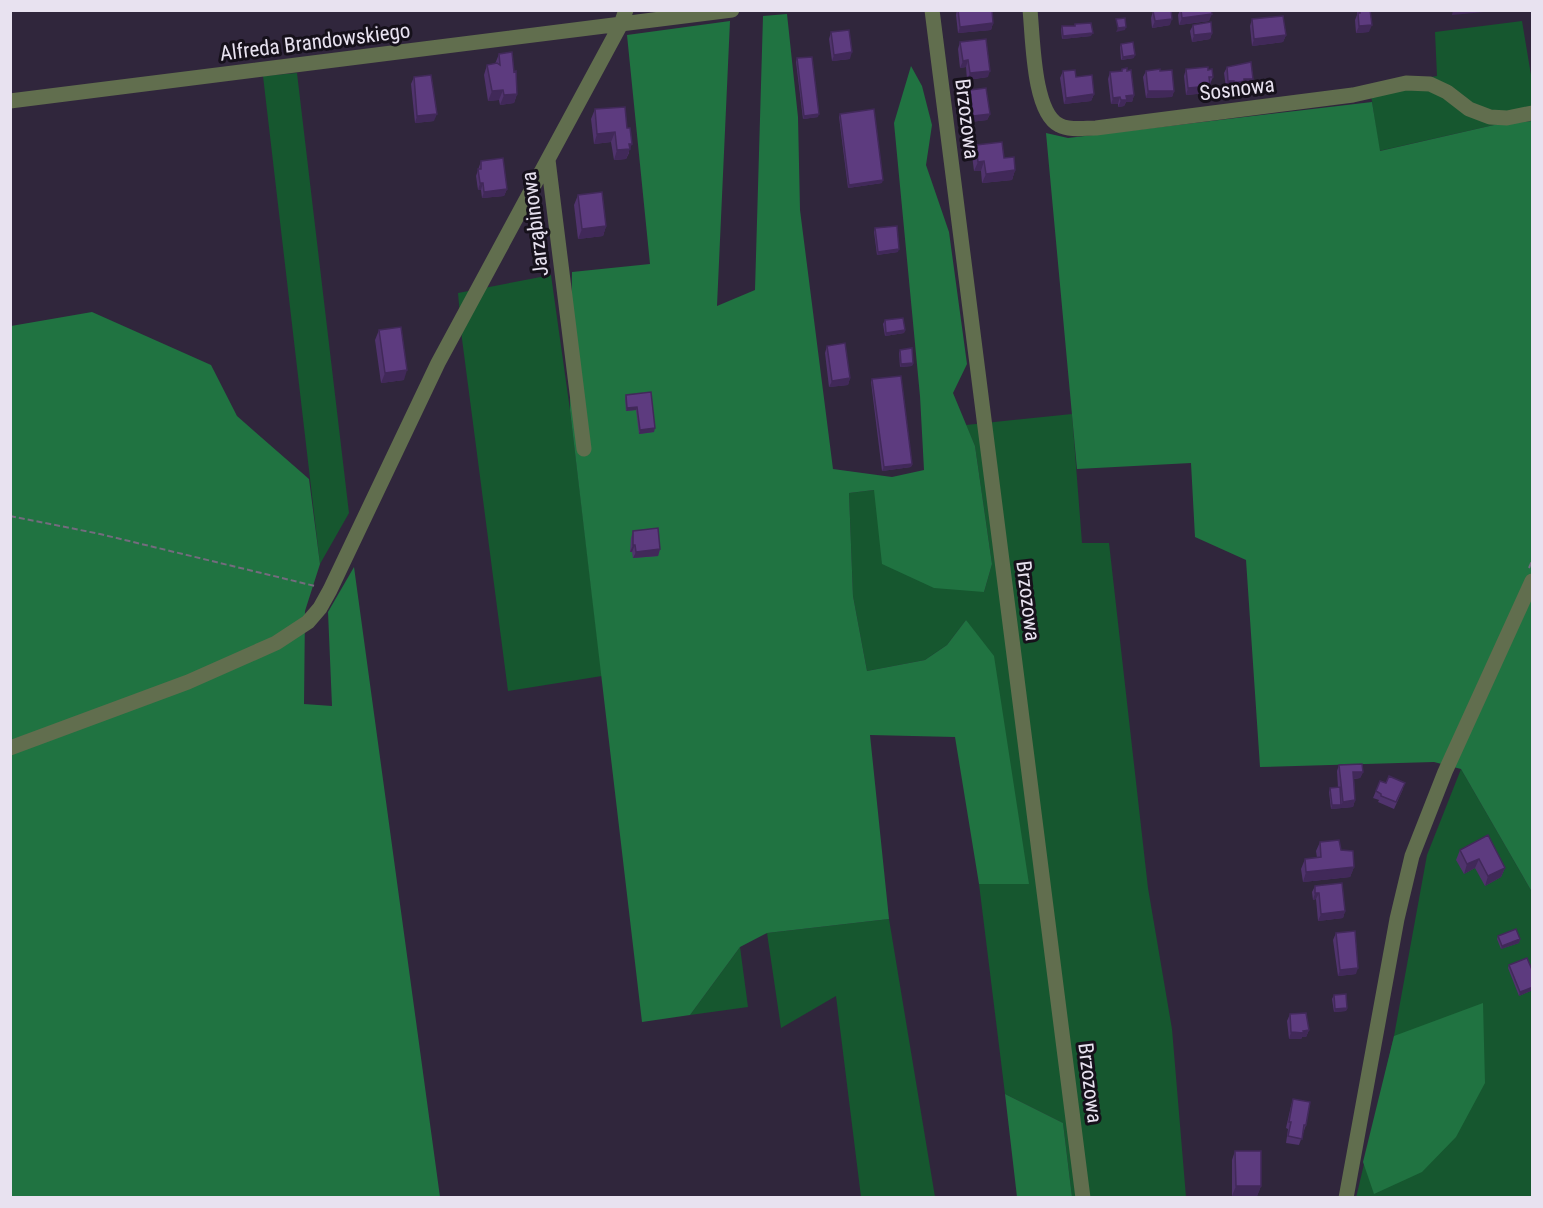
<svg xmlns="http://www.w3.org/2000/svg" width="1543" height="1208" font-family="'Roboto Condensed',sans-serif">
<rect width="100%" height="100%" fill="#30263c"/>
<path fill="#16572f" d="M1522 21 1532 81V111L1524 123 1494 125 1379 151 1370 87 1437 76 1435 32Z
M297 73 349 513 320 564 263 76Z
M551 275 570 410 602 676 508 691 462 339 458 293Z
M1072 414 1082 543H1109L1148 888 1172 1029 1186 1197H1072L1063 1123 1005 1094 979 884H1028L966 620 947 645 925 660 867 671 853 596 849 493 874 490 984 592 992 564 975 446 966 425Z
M1461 769 1532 892V1197L1356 1198 1394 1036 1427 855Z
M889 919 935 1197H861L836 996 781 1028 767 933Z
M740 947 748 1007 690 1015Z"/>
<path fill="#207341" d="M787 14 798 117 800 210 833 469 892 477 924 470 920 396 894 123 911 66 922 86 932 125 926 165 949 232 967 364 953 393 975 446 992 564 984 592 934 588 882 564 874 490 849 493 853 596 867 671 925 660 947 645 966 620 994 656 1029 884H979L955 737 870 735 889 919 767 933 740 947 690 1015 642 1022 570 410 572 272 650 264 627 35 730 21 717 306 755 290 763 16Z
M1372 102 1380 151 1494 125 1532 121V892L1461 769 1434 762 1260 767 1246 560 1195 537 1191 463 1077 469 1046 133 1068 138Z
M92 312 211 365 237 416 309 479 320 564 305 611 304 704 332 706 328 612 354 567 440 1197 11 1198V326Z
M1483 1003 1485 1083 1456 1137 1422 1172 1374 1194 1363 1162 1394 1036Z
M1005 1094 1063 1123 1072 1197H1017Z"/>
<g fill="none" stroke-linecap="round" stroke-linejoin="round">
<path stroke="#746b7e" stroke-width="2" stroke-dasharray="6 3" stroke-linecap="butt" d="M10 516 100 534 315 586
M1529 568 1532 561"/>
<path stroke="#616e4e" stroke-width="15" d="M932 10 1083 1198
M1030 10C1033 38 1033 112 1059 125 1070 131 1085 128 1096 128L1353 95 1406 83 1430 84 1447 92 1469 109 1490 117 1507 118 1532 113
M10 101 732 10
M548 160 584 449
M10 748 188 682 276 643 308 622 320 608 330 590 438 363 621 24 626 10
M1346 1198 1397 919 1412 856 1445 772 1532 581"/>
</g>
<path fill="#50336d" d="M957 10H992L993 23 991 30 958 33 956 15Z
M1180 10H1211L1209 21 1179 25 1178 15Z
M1351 10H1370L1369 32 1356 33 1355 20 1357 15V11L1351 12Z
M1153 11 1170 25 1152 28 1151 18Z
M1252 19 1286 35 1283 42 1252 46 1250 26Z
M1075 24 1091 36 1062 39 1061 29 1062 26H1074Z
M1193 25 1212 33 1210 39 1192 42 1190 31Z
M831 32 850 59 832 61 829 39Z
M960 42 988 77 967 80 966 67 960 68 958 49Z
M1121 44 1134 58 1121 60 1120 47Z
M499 54 517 94 514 103 500 105 499 100 488 101 484 75 487 65 495 64Z
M797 58 818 117 803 119 796 62Z
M1227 67 1251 85 1243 86 1242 88 1232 89V87L1226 88 1224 73Z
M1122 69 1134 95 1132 102H1126L1124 106 1118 107V104H1111L1108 79 1110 72 1121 71Z
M1186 69 1208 70 1213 77 1210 84 1207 93 1186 95 1184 76Z
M1063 71 1076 77 1094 94 1091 101 1064 104 1060 78Z
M1146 71H1160L1174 91 1172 97 1146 98 1143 77Z
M414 77 434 121 415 123 411 84Z
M970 90 990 114 987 120 970 122 967 96Z
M595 109 627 128 629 153 626 159 614 160 611 142 594 144 591 119Z
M840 114 882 183 848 188 839 117Z
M976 145 1004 158 1015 170 1012 180 982 183 981 171H974L972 155Z
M481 161 507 189 504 196 482 198 481 190H478L476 176Z
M578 195 606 226 603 236 578 239 574 205Z
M875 228 898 252 877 255 874 232Z
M885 320 905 330 904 333 885 336 883 324Z
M379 330 404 380 381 383 375 340Z
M827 346 850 378 848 385 829 387 825 353Z
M900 350 913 363 912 366 900 367 899 353Z
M872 379 912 464 911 467 882 471 871 382Z
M651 392 654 432 639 434 636 410 626 411 625 398 626 395Z
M633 531 660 549 658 556 633 558 632 552H630L631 538Z
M1339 765 1363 772 1360 778 1354 779 1355 800 1353 807 1331 809 1329 792 1330 788H1338L1337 771Z
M1380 781 1403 789 1394 809 1378 802 1379 800 1373 798Z
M1320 842 1354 867 1350 877 1303 882 1301 869 1305 859 1317 858 1316 851Z
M1460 850 1505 868 1501 877 1485 886 1475 868 1464 874 1456 860Z
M1315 886 1345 911 1343 918 1318 921 1316 899 1313 900 1312 892Z
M1336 933 1356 974 1338 976 1333 940Z
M1498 936 1520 939 1519 943 1501 949 1497 939Z
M1509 965 1533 972V990L1519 996 1508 968Z
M1334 995 1347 1008 1346 1011 1334 1012 1332 999Z
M1290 1014 1309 1030 1306 1037H1302L1301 1039H1289L1287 1021Z
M1293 1099 1306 1125 1299 1145 1286 1143 1288 1129 1286 1128 1291 1106Z
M1235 1151 1261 1186 1257 1196H1232V1160Z"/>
<path fill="#412959" d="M1453 10H1485L1484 12 1452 15Z
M1212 14 1209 21 1179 25 1182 18Z
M1172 19 1170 25 1152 28 1155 21Z
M993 23 991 30 958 33 960 27Z
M1372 25 1369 32 1356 33 1359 26Z
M1126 27 1125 30 1116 32 1118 28Z
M1093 33 1091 36 1062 39 1063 36Z
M1212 33 1210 39 1192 42 1194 35Z
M1286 35 1283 42 1252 46 1254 39Z
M852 52 850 59 832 61 834 55Z
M1135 55 1134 58 1121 60 1123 57Z
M968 60 966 67 960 68 963 61Z
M990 71 988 77 967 80 970 73Z
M1244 79H1253L1251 85 1243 86 1242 88 1232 89 1234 83Z
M1228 81H1234L1232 87 1226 88Z
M1210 86 1207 93 1186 95 1188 88Z
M503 90 499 100 488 101 492 91Z
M1148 91H1174L1172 97 1146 98Z
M517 94 514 103 500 105 504 95Z
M1094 94 1091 101 1064 104 1066 98Z
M1134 95 1132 102H1126L1124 106 1118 107 1121 100 1126 96Z
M1120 97 1118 104H1111L1113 98Z
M437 114 434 121 415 123 417 116Z
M819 114 818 117 803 119 804 116Z
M990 114 987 120 970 122 973 116Z
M615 132 611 142 594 144 597 134Z
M629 144H632L626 159 614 160 617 150Z
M984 161 981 171H974L978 162Z
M1015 170 1012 180 982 183 986 174Z
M883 180 882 183 848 188 849 185Z
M480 183H483L481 190H478Z
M507 189 504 196 482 198 484 192Z
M606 226 603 236 578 239 582 229Z
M899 249 898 252 877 255 878 252Z
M905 330 904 333 885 336 886 333Z
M913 363 912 366 900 367 901 364Z
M407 370 404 380 381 383 385 373Z
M850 378 848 385 829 387 832 381Z
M637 407 636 410 626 411 627 408Z
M655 428 654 432 639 434 640 430Z
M912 464 911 467 882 471 884 467Z
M633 545H635L632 552H630Z
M660 549 658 556 633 558 636 552Z
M1353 772H1363L1360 778 1351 779Z
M1355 800 1353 807 1331 809 1332 805H1341L1343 802Z
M1479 859 1475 868 1464 874 1467 864Z
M1354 867 1350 877 1303 882 1306 872Z
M1505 868 1501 877 1485 886 1488 876Z
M1315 893H1319L1316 899 1313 900Z
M1345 911 1343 918 1318 921 1321 914Z
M1520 939 1519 943 1501 949 1502 946Z
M1358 968 1356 974 1338 976 1340 970Z
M1533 987V990L1519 996 1520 992Z
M1347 1008 1346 1011 1334 1012 1335 1009Z
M1309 1030 1306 1037H1302L1301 1039H1289L1291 1032Z
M1236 1186H1261L1257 1196H1232Z"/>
<path fill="#5d3b7f" stroke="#412959" stroke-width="1.5" d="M958 10H992L993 23 960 27Z
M1159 10H1171L1172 19 1155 21 1153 11Z
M1181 10H1211L1212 14 1182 18Z
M1360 10H1370L1372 25 1359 26 1358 13H1360Z
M1283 16 1286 35 1254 39 1252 19Z
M1125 18 1126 27 1118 28 1116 19Z
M1211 22 1212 33 1194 35 1193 25Z
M1091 23 1093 33 1063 36 1062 26H1075V24Z
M849 30 852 52 834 55 831 32Z
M986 39 990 71 970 73 968 60 963 61 960 42Z
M1133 42 1135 55 1123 57 1121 44Z
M512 52 514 72 516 71 517 94 504 95 503 90 492 91 487 65 497 63 500 65 499 54Z
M812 57 819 114 804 116 797 58Z
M1251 62 1253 79H1244V81L1234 83V81H1228L1227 67Z
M1208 67V70L1212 69 1213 77H1209L1210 86 1188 88 1186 69Z
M1127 68V71L1131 70 1134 95 1126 96 1127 100H1121L1120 97 1113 98 1110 72 1122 71V69Z
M1160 69V71L1172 70 1174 91H1148L1146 71Z
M1075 70 1076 77 1092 75 1094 94 1066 98 1063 71Z
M431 75 437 114 417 116 414 77Z
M986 88 990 114 973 116 970 90Z
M625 107 627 128H630L632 144H629L630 149 617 150 615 132 597 134 595 109Z
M874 109 883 180 849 185 840 114Z
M1002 142 1004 158 1014 157 1015 170 986 174 984 161 978 162 976 145Z
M503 158 507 189 484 192 483 183H480L478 169H481V161Z
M602 192 606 226 582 229 578 195Z
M897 226 899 249 878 252 875 228Z
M903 318 905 330 886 333 885 320Z
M401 327 407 370 385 373 379 330Z
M845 343 850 378 832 381 827 346Z
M912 348 913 363 901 364 900 350Z
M901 376 912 464 884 467 872 379Z
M651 392 655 428 640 430 637 407 627 408 626 395Z
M658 528 660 549 636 552 635 545H633V531Z
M1362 764 1363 772H1353L1355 800 1343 802 1339 765Z
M1389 776 1405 783 1396 802 1381 796V794L1376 791 1380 781 1386 783Z
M1340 787 1341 805H1332L1330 788Z
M1488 835 1505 868 1488 876 1479 859 1467 864 1460 850Z
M1339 840 1341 850 1353 851 1354 867 1306 872 1305 859 1321 857 1320 842Z
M1342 883 1345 911 1321 914 1319 893H1315V886Z
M1516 929 1520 939 1502 946 1498 936Z
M1355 931 1358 968 1340 970 1336 933Z
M1527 958 1533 972V987L1520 992 1509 965Z
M1346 994 1347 1008 1335 1009 1334 995Z
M1306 1013 1309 1030 1303 1031 1304 1033 1291 1032 1290 1014Z
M1293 1099 1310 1102 1306 1125H1304L1302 1139 1288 1136 1291 1122H1289Z
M1235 1151H1261V1186H1236Z"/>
<g text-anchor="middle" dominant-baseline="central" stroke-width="6" stroke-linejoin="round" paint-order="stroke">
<g font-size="21" fill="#e8e2f0" stroke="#16111b">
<text transform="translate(315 42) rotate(-7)">Alfreda Brandowskiego</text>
<text transform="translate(1237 89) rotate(-7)">Sosnowa</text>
<text transform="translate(967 119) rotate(83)">Brzozowa</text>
<text transform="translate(535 224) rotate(-97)">Jarząbinowa</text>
<text transform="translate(1028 601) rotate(83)">Brzozowa</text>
<text transform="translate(1090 1083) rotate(83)">Brzozowa</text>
</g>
</g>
<rect width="1543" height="1208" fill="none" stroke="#e8e2f0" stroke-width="24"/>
</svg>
